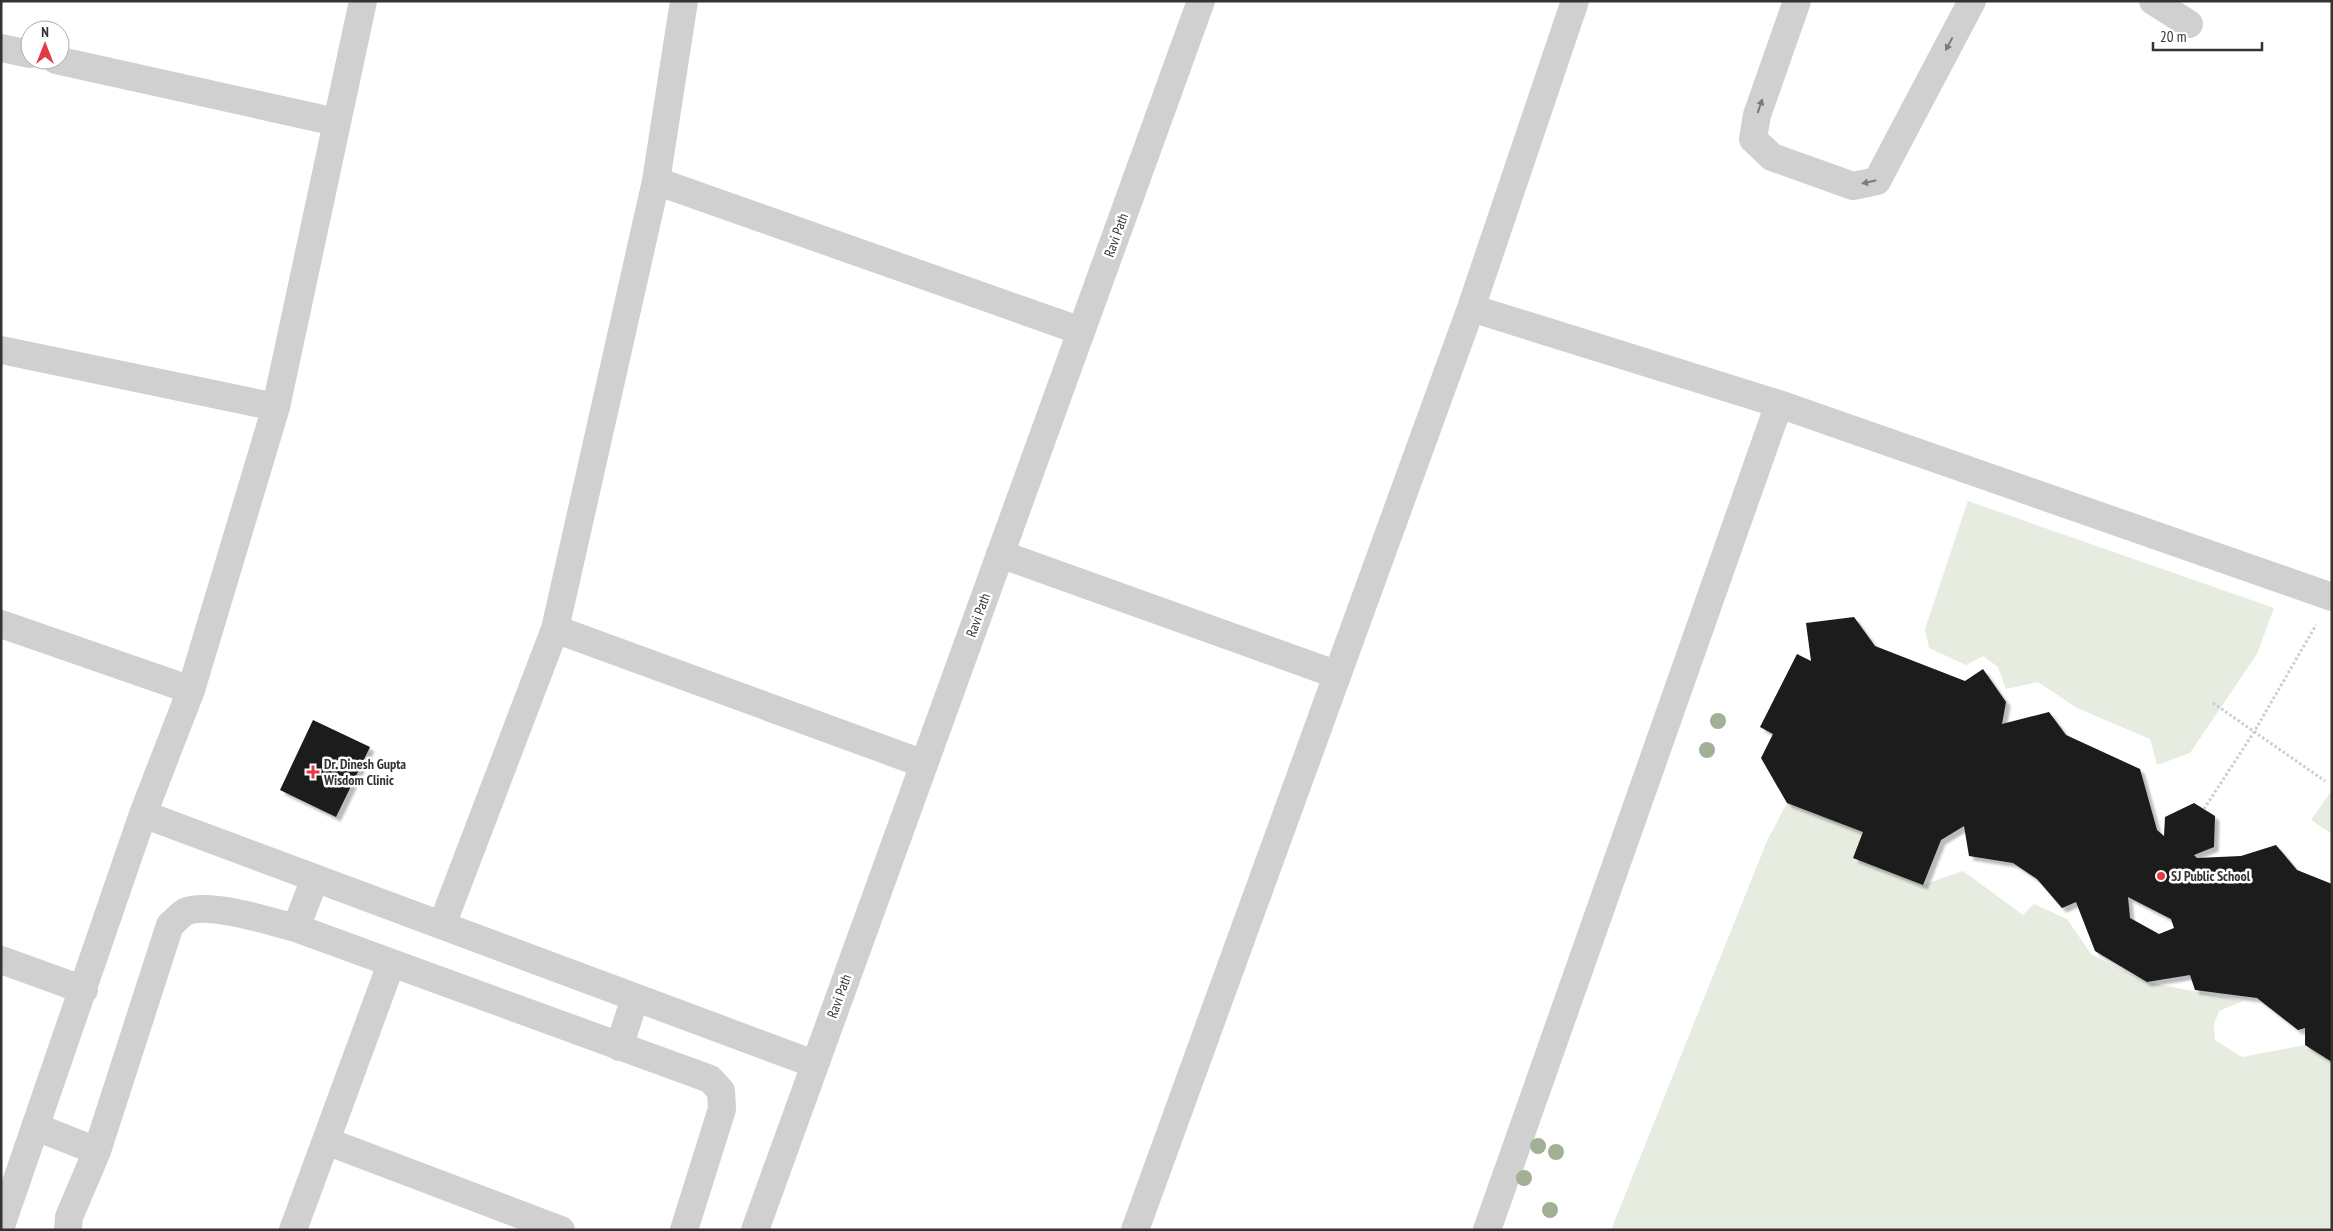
<svg xmlns="http://www.w3.org/2000/svg" width="2333" height="1231" font-family="'PT Sans Narrow',sans-serif">
<defs>
<filter id="shadow"><feDropShadow dx="4.5" dy="4.5" stdDeviation="1" flood-color="#0004"/></filter>
</defs>
<rect width="100%" height="100%" fill="#fff"/>
<path fill="#e6ecdf" d="M1968 501 2274 608 2257 654 2190 753 2157 765 2150 739 2077 708 2038 682 2006 689 1998 667 1983 656 1966 665 1929 648 1925 629Z
M2332 790V834L2311 820Z
M1787 803 1863 832 1853 858 1923 885 1963 871 2023 915 2034 904 2067 919 2091 954 2147 982 2243 1001 2219 1011 2214 1024 2215 1040 2242 1057 2305 1045 2332 1062V1230H1611L1767 841Z"/>
<path fill="#1a1a1a" fill-rule="evenodd" filter="url(#shadow)" d="M1854 617 1875 646 1965 681 1983 669 2006 702 2002 724 2049 712 2066 735 2140 769 2157 830 2164 836 2165 817 2194 803 2215 816 2214 847 2194 855 2197 858 2241 856 2276 845 2297 870 2332 884V1062L2305 1045V1028L2298 1030 2257 998 2195 990 2190 975 2147 982 2095 951 2076 902 2062 908 2037 879 2013 863 1969 856 1964 826 1941 840 1923 885 1853 858 1863 832 1787 803 1761 758 1773 734 1760 727 1797 654 1811 661 1806 623ZM2128 897 2171 919 2174 928 2159 934 2130 918Z
M313 720 370 747 336 817 280 790Z"/>
<g fill="none" stroke-linecap="round" stroke-linejoin="round">
<path stroke="#cdcdcd" stroke-width="3" stroke-dasharray="2.5 2.5" stroke-linecap="butt" d="M2213 703 2325 781
M2204 809 2254 732 2316 625"/>
<path stroke="#d0d0d0" stroke-width="28" d="M1797 1 1757 115 1753 139 1772 157 1853 186 1877 181 1972 1
M2153 1 2189 24
M1 48 30 54
M56 60 336 122
M656 181 1081 331
M1471 308 1779 404 2332 597
M1 350 276 407
M1000 554 1335 674
M1 624 191 690
M555 629 924 764
M143 814 814 1064
M442 925 555 629 656 181 684 1
M296 928 315 878
M1 960 84 990
M619 1047 635 998
M36 1127 97 1151
M326 1141 561 1230
M1 1226 143 814 191 690 276 407 363 1
M68 1230 69 1217 97 1151 170 925C175 921 180 915 185 912 208 901 272 922 296 928L710 1079 721 1091 722 1109 684 1230
M293 1230 391 964
M755 1230 1201 1
M1135 1230 1471 308 1575 1
M1487 1230 1779 404"/>
</g>
<g fill="#a2b095">
<circle cx="1718" cy="721" r="8"/>
<circle cx="1707" cy="750" r="8"/>
<circle cx="1538" cy="1146" r="8"/>
<circle cx="1556" cy="1152" r="8"/>
<circle cx="1524" cy="1178" r="8"/>
<circle cx="1550" cy="1210" r="8"/>
</g>
<defs><path id="oneway-solid" d="M-6-.8H1V-3.2L6.5 0L1 3.2V.8H-6Z" transform="scale(1.25)"/></defs>
<g fill="#7a7a7a">
<use href="#oneway-solid" transform="translate(1949 44) rotate(118)"/>
<use href="#oneway-solid" transform="translate(1760 106) rotate(-71)"/>
<use href="#oneway-solid" transform="translate(1869 182) rotate(167)"/>
</g>
<g fill="#e63946" stroke="#fff" stroke-width="2">
<path d="M310.5 764.5h5v5h5v5h-5v5h-5v-5h-5v-5h5z"/>
<circle cx="2161" cy="876" r="5"/>
</g>
<g text-anchor="middle" dominant-baseline="central" stroke-width="5" stroke-linejoin="round" paint-order="stroke">
<g font-size="14" fill="#333" stroke="#fff">
<text transform="translate(1116 235) rotate(-70)">Ravi Path</text>
<text transform="translate(978 615) rotate(-70)">Ravi Path</text>
<text transform="translate(839 996) rotate(-70)">Ravi Path</text>
</g>
<g font-size="14" font-weight="bold" fill="#333" stroke="#fff" text-anchor="start">
<text x="324" y="764">Dr. Dinesh Gupta<tspan x="324" dy="16">Wisdom Clinic</tspan></text>
<text x="2171" y="876">SJ Public School</text>
</g>
</g>
<rect width="2333" height="1231" fill="none" stroke="#333333" stroke-width="5"/>
<g transform="translate(45 45)"><circle r="24" fill="#ffffff" stroke="#adadad"/>
<path d="M0-4L9 19L0 12L-9 19Z" fill="#e63946"/>
<text y="-8" font-size="14" font-weight="bold" text-anchor="middle" fill="#333333">N</text>
</g>
<path d="M2153 42v8h109v-8" fill="none" stroke="#333333" stroke-width="2.5"/>
<text x="2160" y="42" font-size="15" fill="#333333" stroke="#ffffff" stroke-width="4" paint-order="stroke">20 m</text>
</svg>
